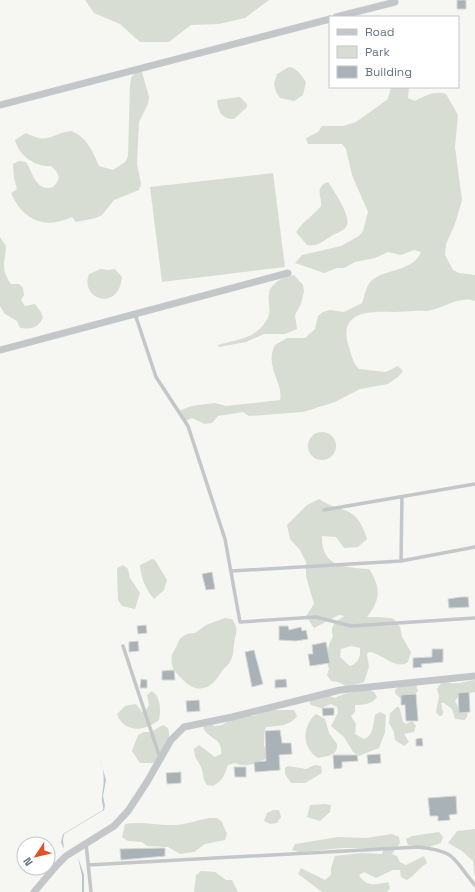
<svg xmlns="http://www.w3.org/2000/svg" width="475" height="892" font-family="'Space Grotesk',sans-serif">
<rect width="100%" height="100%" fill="#f6f6f2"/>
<path fill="#d7ddd3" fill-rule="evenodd" d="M85 0H269L245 18 219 24 191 25 169 42H140L120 24 94 13Z
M289 67C296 67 302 76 306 82L303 95 294 101 280 98 276 92 274 84 277 74Z
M135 72H142L149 97 148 104 139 122 137 164 141 184 139 190 114 200 102 215 96 218 76 222 72 217C44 230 23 220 11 193L17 189 14 178 13 164 19 161 26 162C32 171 35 188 48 188 55 188 57 183 59 177L56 171 51 166C34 167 19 155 15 140L26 133C50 145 49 134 71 131 87 137 93 152 99 166L113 170 125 162 128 156 130 85 131 78Z
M391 87H409L408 98 415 101C424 96 436 90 446 94L458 115 455 147 462 200 455 224 446 244 445 255 453 270 459 273 475 275V301C458 295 444 309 427 311 415 310 404 312 393 312 370 311 339 311 348 344 351 353 352 362 359 369L386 372 398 366 403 371 399 376 388 384 360 389 335 402 303 412 249 416 243 412 218 416 212 423 205 424 192 418 185 421 179 411 191 406 215 403 226 406 280 400C284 383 264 367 275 345L287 338H305L315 329 318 316 323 312 330 310 344 312 362 303C365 296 366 285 372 280 386 269 414 271 421 252L414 250 401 255 388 252 375 258 355 262 344 268H337L324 273 295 263 302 255 341 246 359 236 363 231 368 212 352 175 346 149 342 144H308L306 138 318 132 322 126H343L356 122 388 99Z
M240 97 247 104V107L234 119C221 119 218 111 217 100Z
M273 173 285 267 162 282 150 187Z
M328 182C334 191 353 218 346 227 343 232 334 233 330 237 322 242 316 247 307 245L296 232C303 221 313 216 321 206 322 196 315 190 325 183Z
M0 237 6 246C5 264 0 268 11 284H19L23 288 24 295 21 300 25 306 35 304 41 312 43 318C37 329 31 329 20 328L17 321 5 314 0 306Z
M101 269 109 270 115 269 122 277C119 312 79 300 89 274Z
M294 275 303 285 304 291 301 304 295 315 297 329 285 334H264L246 342 219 347 218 345C236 339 254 340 266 321 273 311 267 304 269 294 270 283 285 276 294 275Z
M308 446a14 14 0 1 1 28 0a14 14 0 1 1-28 0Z
M319 499C343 515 356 503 367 539L358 547 344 548 336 537 322 536C321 567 344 567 369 569 381 588 381 599 367 617 374 617 388 617 394 619L400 627 402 637 411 652 408 662C396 671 382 653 369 652L367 654 369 667 364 682 347 687 338 682 331 681 327 675 329 669 326 659 329 645 333 636C329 626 337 620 345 616L339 615 314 628 306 616 314 604 306 576V562L300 550 290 539 287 525 307 505ZM351 646 360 648C361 657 358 663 350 666L340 657 341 649Z
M152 559 155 560 167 580 164 590 154 599C145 588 141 578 140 565Z
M123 565 128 569 130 578 140 593 135 609 122 606 118 600 117 568Z
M225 618 232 619C240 630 235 634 234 645 233 650 234 652 232 657 230 665 224 667 220 674 210 690 197 694 183 680 176 672 170 669 172 656 172 653 176 649 177 645 180 636 186 633 195 633L206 625Z
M443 680C454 687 463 681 475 680V692L459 695 455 701 460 710 466 712 468 715 465 720 455 719 452 709 444 703H441L443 713 442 716H439L436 712 439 696 437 689Z
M416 685 418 691 414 696 400 698 395 693V690L400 686Z
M367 689 374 692 377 697C373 704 362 705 355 705V712L351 716 356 724 355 734 364 739C374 736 373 723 375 715L380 712 386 715 385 732 379 748 359 756 353 752 344 737 331 726 338 713 337 707 331 704 321 708 311 705 309 701 316 694 322 693 335 698C345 692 357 692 367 689Z
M152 691C161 697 161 711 159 720 146 731 124 734 117 714L125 706 136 704 142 712H145L149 705 147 695Z
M398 706 400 709 403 722 406 724 412 721 416 726 414 732 404 734 409 742 404 746 395 740 394 732 389 723 390 713Z
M267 710H294L297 716C290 726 278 726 266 727L264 733V746L273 755C262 761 247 769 235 763L228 765C225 775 222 781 213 786L207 785C202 779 204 773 201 767 198 760 194 758 194 749L199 745 215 757 221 754C223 737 208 740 203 727L209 724 215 726 222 725 228 721 248 716H254Z
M316 714 325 719 329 733 337 744C338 756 327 756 318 758 315 756 311 753 309 749 302 738 306 722 316 714Z
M163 725 168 728C172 742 164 754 153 763H140L132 751 138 735 144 732H151Z
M315 765 321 766 322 773 305 783H291L285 774V768L288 766 306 769Z
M325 804 331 805 330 812 320 821 307 817 310 805Z
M273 810H279L281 817 277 823 270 824 264 821 267 813Z
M210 818H217L222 822 227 834 225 840 205 844 194 852 180 854 168 847 147 846 142 842 128 841 122 837 125 824C142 821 158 826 176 825 188 824 198 820 210 818Z
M475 829V877L473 861 462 851 448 843 457 831Z
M439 832 443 837 441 843 429 847 408 845 406 839 412 836Z
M392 834 399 837 400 843 392 854 397 856 400 862 406 865 424 856 427 863C419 868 415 875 407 880L401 877 400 870H393L376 878 364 872 359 875C366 887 376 885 388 882L390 888 387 892H322L298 874 301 868 325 880 331 875V868L335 856 362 853 382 854 384 848H342L300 852 292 850 295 844 338 837 366 838Z
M201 871 215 872 226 880H232L238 892H194L196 875Z"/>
<path fill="#bbc6ca" d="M100 759 106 780 103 796 105 806 104 810 64 834 63 840 64 849 61 842 63 834 103 810C104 805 101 802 102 797 104 782 105 773 100 759Z
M78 857 84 875V892H82V876Z"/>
<path fill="#a9b2b7" stroke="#d7d7d5" d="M457 0H466V9H457Z
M212 572 215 589 206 590 202 574Z
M461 597H468L469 607 449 608 448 599Z
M146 625 147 633 138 634 137 626Z
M279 626H288L289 630 301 627 302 631 306 630 308 639 296 641 279 640Z
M138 641 139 651 129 652V642Z
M326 642 330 663 310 666 308 654H313L312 645Z
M432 649H443V662L421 664 422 667 413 668V658L432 657Z
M254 650 263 684 252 687 245 652Z
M174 670 175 680H162V671Z
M141 679 147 680V688H140Z
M286 679 287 687 275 688V680Z
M469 692 470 712 459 713 458 693Z
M416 694 418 721H406L405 705H401V695Z
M199 700 200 711 187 712 186 701Z
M322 708H334V715L323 716Z
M280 730 282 743H291L292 754 279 755 280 770 255 772 254 762 266 761 265 731Z
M422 738 423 746H416V739Z
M380 754 381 763 368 764 367 755Z
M333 755H357L358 761 342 762V768L334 769Z
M234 767H246V777H235Z
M181 772V783L167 784 166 773Z
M456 796 457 814 449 815 450 820 438 821V816H430L428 798Z
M165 848V856L121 860 120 849Z"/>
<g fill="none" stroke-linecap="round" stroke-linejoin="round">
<path stroke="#c3c7ca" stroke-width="3.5" d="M135 314 156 377 188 426 225 539 240 622 316 617 351 626 475 618
M324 510 475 484
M401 561 402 497
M231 571 401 561 475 547
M123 646 160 758
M86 843 91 892
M88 865 418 847C457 851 452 858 475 885"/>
<path stroke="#c3c7ca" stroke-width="7" d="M336 17 395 2
M0 105 330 19
M0 350 288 273
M34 892 57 865 66 856 114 826 128 811 147 782 171 740 184 727 232 717 340 690 475 676"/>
</g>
<rect x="329" y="16" width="130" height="72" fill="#ffffff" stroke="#c1c8ce"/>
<rect x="337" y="29" width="20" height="6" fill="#c3c7ca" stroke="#c1c8ce"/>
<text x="365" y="36" font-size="12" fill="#657684">Road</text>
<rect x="337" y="46" width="20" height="12" fill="#d7ddd3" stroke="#c1c8ce"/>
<text x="365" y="56" font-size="12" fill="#657684">Park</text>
<rect x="337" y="66" width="20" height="12" fill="#a9b2b7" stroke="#c1c8ce"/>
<text x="365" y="76" font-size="12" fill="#657684">Building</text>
<g transform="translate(36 856) rotate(235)"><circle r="19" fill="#ffffff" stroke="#c1c8ce"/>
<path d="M0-3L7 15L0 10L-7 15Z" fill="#e35025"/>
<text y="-6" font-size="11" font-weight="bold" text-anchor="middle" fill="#657684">N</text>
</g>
</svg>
